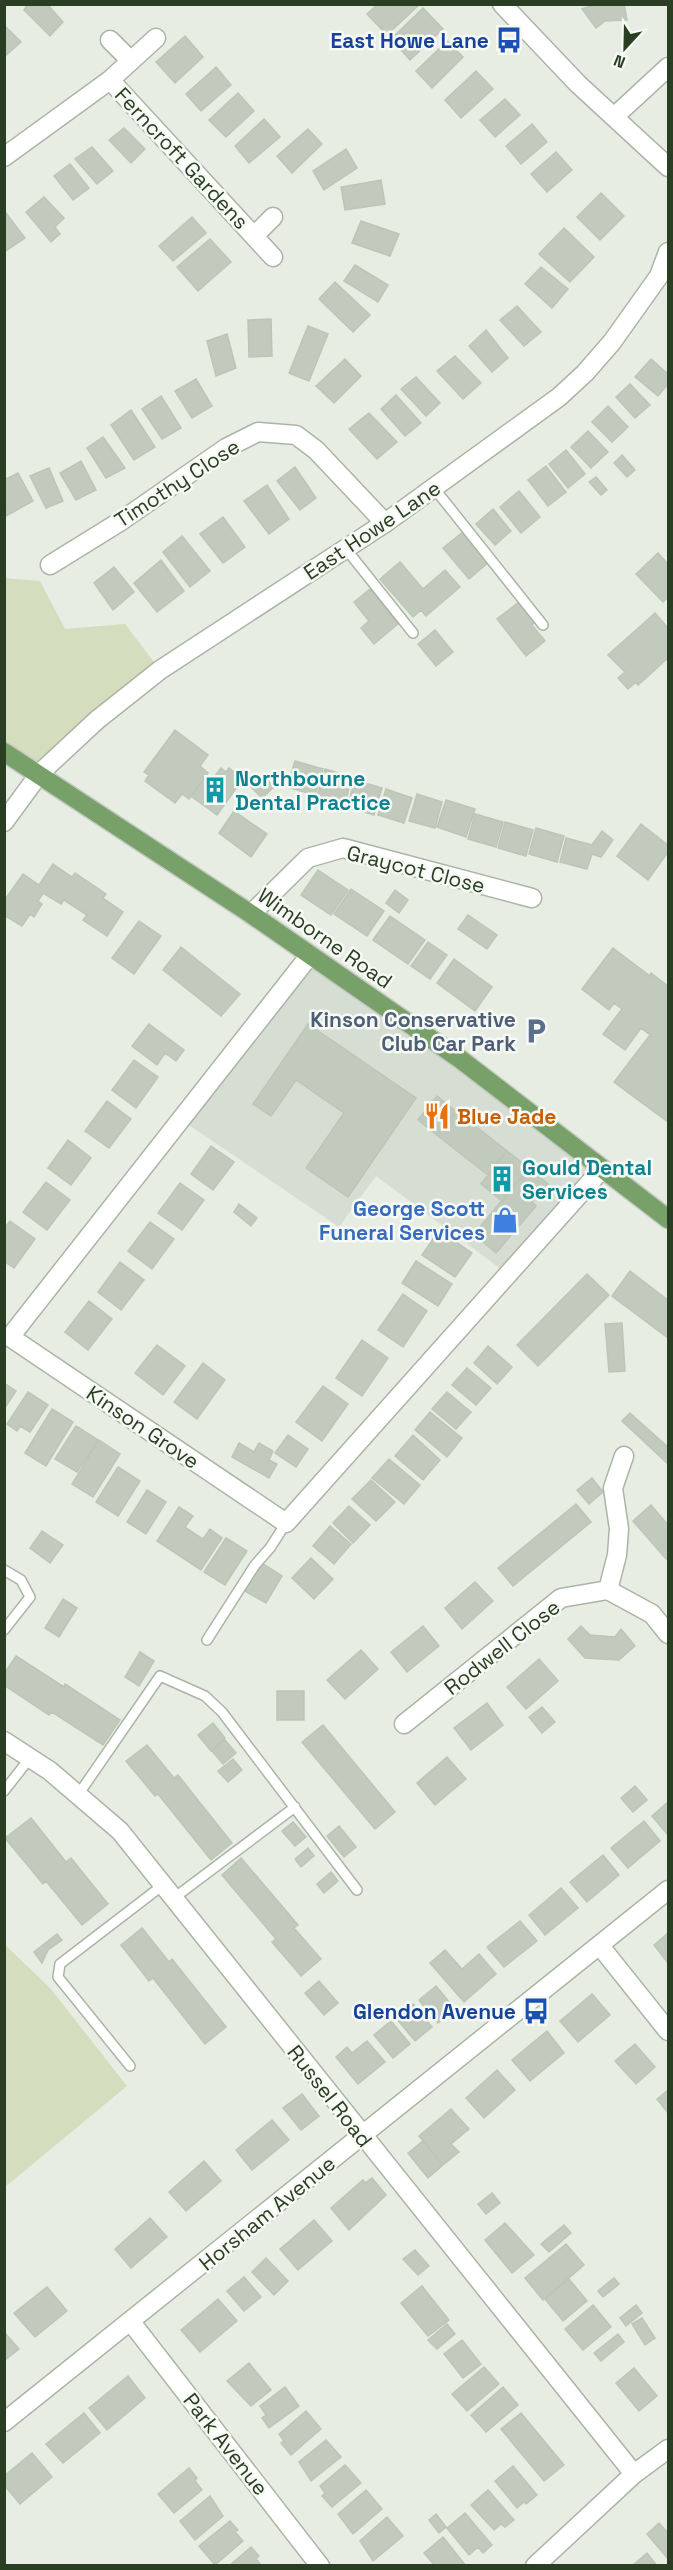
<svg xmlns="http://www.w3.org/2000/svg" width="673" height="2570" font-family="'Space Grotesk',sans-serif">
<rect width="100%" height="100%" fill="#e7ede3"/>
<path fill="#d6ddd2" d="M310 955 602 1169 509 1275 376 1176 339 1227 180 1119Z"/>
<path fill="#d4ddbd" d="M4 578 40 581 65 629 125 624 160 670 40 773 5 752Z
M4 1944 50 1988 127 2086 5 2187Z"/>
<path fill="#c1cabc" stroke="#bcc6b6" stroke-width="1.5" d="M28 4H47L63 22 50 36 24 10Z
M378 4H420L387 35 367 14Z
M597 4H624L627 20 605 21 596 28 582 9Z
M423 8 443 29 410 60 391 39Z
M6 27 21 42 4 57V28Z
M185 36 203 57 175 83 156 62Z
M447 41 463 57 432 88 416 71Z
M216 67 231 85 201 111 186 94Z
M476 71 493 89 461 118 445 100Z
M238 93 254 111 226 137 209 120Z
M505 99 520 115 495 137 480 120Z
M264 119 280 137 249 163 235 146Z
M532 124 547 142 521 164 506 146Z
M124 128 145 149 131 163 109 140Z
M308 129 322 144 292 173 277 156Z
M92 147 113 171 97 184 75 159Z
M346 149 357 168 324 190 313 171Z
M556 152 572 170 547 192 531 174Z
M70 164 89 188 73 200 54 176Z
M381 180 385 204 345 210 341 187Z
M601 193 624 216 600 240 577 217Z
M44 197 64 218 55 227 60 234 51 242 26 212Z
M6 213 25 238 4 252V215Z
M192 217 206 233 173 261 159 246Z
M361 221 399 234 390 256 352 243Z
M564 228 594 257 570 282 539 254Z
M210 239 231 262 198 291 177 267Z
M355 265 388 285 378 302 344 281Z
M541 267 568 289 552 308 525 284Z
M335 282 370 315 353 332 319 299Z
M517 306 541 332 524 346 500 320Z
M271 319 272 356 249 357 248 320Z
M308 326 328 334 309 381 289 373Z
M486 330 508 358 492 372 469 346Z
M227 334 236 368 216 376 207 341Z
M455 356 481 383 463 399 437 371Z
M345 359 361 376 334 403 316 386Z
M651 359 668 374V384L658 396 635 377Z
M416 377 440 403 426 416 401 389Z
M196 379 212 406 192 418 175 391Z
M630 384 650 405 635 418 616 397Z
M396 395 421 423 405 436 381 409Z
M161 396 181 428 162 439 142 409Z
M608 406 628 427 612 442 592 422Z
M131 410 155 447 134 460 111 425Z
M369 413 397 442 377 459 349 429Z
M588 431 608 452 591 468 571 447Z
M103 437 125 468 106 478 87 448Z
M566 450 585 474 568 488 549 464Z
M622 455 635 470 627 477 614 463Z
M81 461 96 490 76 500 60 473Z
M546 466 566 492 548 506 528 480Z
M295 467 316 498 300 510 277 481Z
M49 468 63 501 46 508 30 476Z
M18 473 33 501 6 516 4 480Z
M596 477 607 490 601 495 589 482Z
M267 485 289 519 269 534 244 501Z
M519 491 540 517 521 533 500 507Z
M493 509 511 531 495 545 476 524Z
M223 517 245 547 223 563 200 534Z
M464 531 489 562 469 579 443 548Z
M182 536 210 571 190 587 163 552Z
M658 553 668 564V597L663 602 636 574Z
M161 560 184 591 157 612 134 583Z
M400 562 423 589 445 570 460 587 426 616 421 610 413 617 380 579Z
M114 567 134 592 113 610 94 583Z
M370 589 398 624 374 644 361 628 369 621 354 602Z
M519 602 535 622 532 625 545 641 526 656 497 619Z
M655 613 668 628V658L638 685 636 682 628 689 618 678 625 672 608 655Z
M435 630 453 652 436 666 418 644Z
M175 730 208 755 200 766 208 773 189 799 182 794 175 803 145 781 149 775 144 772Z
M295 761 323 769 315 795 287 787Z
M221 768 226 772 229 768 243 779 217 815 191 796 203 780 209 784Z
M325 769 352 777 345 804 317 796Z
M262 775 274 787 262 798 250 786Z
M355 780 382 788 374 815 347 807Z
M386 789 412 798 404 823 378 815Z
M417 794 442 802 435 828 409 821Z
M446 800 475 809 466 837 437 827Z
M234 811 267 834 251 857 219 833Z
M475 814 503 822 496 847 468 839Z
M505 822 533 830 526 856 498 848Z
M641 824 668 845V852L648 880 617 856Z
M536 828 564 836 557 862 529 854Z
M602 831 613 840 601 857 592 854 587 869 560 862 566 838 592 845Z
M53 864 72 877 75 873 106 894 103 898 123 912 107 936 83 920 87 915 64 900 61 904 43 893 38 901 42 904 34 917 30 914 22 926 4 915V901L23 874 39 885Z
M318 870 348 890 331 915 301 895Z
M351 889 384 911 367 936 334 914Z
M395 890 408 900 399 913 386 903Z
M468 915 497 935 487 949 458 929Z
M390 916 425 940 408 964 373 940Z
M139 921 161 936 134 974 112 958Z
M428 942 447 955 430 979 411 966Z
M181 947 240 994 221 1016 163 970Z
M613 948 650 976 651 973 668 986V1122L614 1082 650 1035 641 1028 625 1050 603 1034 622 1009 614 1003 609 1010 582 989Z
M454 959 492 987 475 1011 437 983Z
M149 1024 184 1050 176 1061 165 1053 157 1065 132 1046Z
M308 1024 416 1098 348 1197 306 1168 344 1113 296 1080 271 1116 253 1104Z
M134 1060 158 1077 136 1108 112 1090Z
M437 1096 456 1111 437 1135 418 1120Z
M107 1101 131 1119 109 1148 85 1131Z
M456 1111 507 1151 488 1175 437 1135Z
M68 1140 91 1158 71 1185 48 1168Z
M211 1146 234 1162 213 1190 191 1174Z
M507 1151 529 1168 502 1201 481 1184Z
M529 1168 548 1184 532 1202 536 1206 496 1253 474 1234Z
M46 1182 70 1200 47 1230 23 1212Z
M180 1183 204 1200 182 1230 158 1213Z
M239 1204 257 1218 251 1226 234 1212Z
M10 1221 35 1239 14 1268 4 1261V1229Z
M150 1222 174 1239 152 1269 128 1251Z
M439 1230 472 1253 455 1277 422 1255Z
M416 1261 452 1284 438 1306 402 1283Z
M120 1262 144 1280 121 1310 98 1292Z
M630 1271 668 1300V1338L612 1296Z
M587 1274 609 1295 538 1366 517 1345Z
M403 1294 427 1311 403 1347 378 1330Z
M89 1301 112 1319 88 1350 65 1332Z
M622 1323 625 1371 609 1372 605 1324Z
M362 1340 388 1358 362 1396 336 1378Z
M157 1345 185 1366 163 1395 135 1373Z
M488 1346 512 1367 497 1384 474 1363Z
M203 1363 225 1380 197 1419 174 1402Z
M467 1368 491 1388 476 1405 452 1385Z
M4 1383 16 1391 4 1409Z
M323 1386 348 1404 322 1441 296 1422Z
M28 1392 48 1405 30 1432 20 1426 17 1431 7 1424Z
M447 1392 471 1412 456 1429 432 1409Z
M52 1409 73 1422 46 1466 25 1453Z
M430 1412 462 1438 447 1457 415 1430Z
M630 1413 668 1447V1464L622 1421Z
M76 1426 98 1440 77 1472 55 1459Z
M288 1435 308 1449 296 1467 275 1453Z
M413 1435 440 1460 423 1480 395 1456Z
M99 1440 120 1454 93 1497 72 1484Z
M239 1443 254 1452 259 1443 273 1451 269 1460 277 1464 269 1478 232 1457Z
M389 1459 420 1485 404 1504 372 1478Z
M118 1467 140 1481 118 1516 96 1502Z
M592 1478 603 1492 589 1504 577 1490Z
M371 1480 395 1502 376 1521 352 1499Z
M147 1490 166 1502 146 1534 127 1522Z
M576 1504 591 1522 513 1586 498 1568Z
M651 1505 668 1525V1557L666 1559 633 1521Z
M349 1506 370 1525 353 1543 333 1523Z
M179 1507 193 1516 185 1527 203 1539 210 1529 222 1538 201 1570 157 1541Z
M330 1526 351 1544 334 1564 313 1546Z
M42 1531 63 1545 50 1563 30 1548Z
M226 1538 247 1551 225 1585 204 1572Z
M311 1558 333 1579 314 1599 292 1578Z
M260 1562 282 1576 266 1603 243 1590Z
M475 1582 493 1601 462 1629 445 1608Z
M63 1599 77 1608 59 1637 45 1628Z
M423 1626 439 1646 407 1672 391 1652Z
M581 1626 590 1635 615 1637 621 1629 635 1646 619 1660 585 1658 568 1639Z
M361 1650 378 1669 345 1699 327 1680Z
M140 1652 154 1661 139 1686 125 1677Z
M16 1656 64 1687 65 1684 120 1720 103 1745 52 1712 49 1715 4 1685V1674Z
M539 1659 558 1681 526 1709 507 1687Z
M277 1691H304V1720H277Z
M487 1703 503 1725 471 1750 454 1728Z
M542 1707 555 1722 542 1733 529 1717Z
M213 1723 225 1738 211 1751 198 1735Z
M323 1725 395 1812 375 1829 302 1742Z
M225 1740 236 1753 223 1764 212 1751Z
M147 1745 174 1778 178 1775 232 1843 211 1860 158 1794 155 1796 126 1761Z
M447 1757 466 1779 435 1805 417 1783Z
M233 1759 242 1770 228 1782 218 1771Z
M635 1786 647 1800 633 1812 621 1798Z
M668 1802V1835L652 1816Z
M31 1818 66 1862 71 1858 108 1904 82 1925 46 1881 43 1884 5 1838Z
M644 1821 660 1841 628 1868 611 1848Z
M293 1822 306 1837 295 1846 282 1831Z
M339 1826 356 1847 344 1857 327 1836Z
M308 1848 314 1856 301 1867 295 1859Z
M603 1855 619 1875 587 1902 570 1882Z
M241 1858 298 1925 294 1928 321 1959 301 1976 272 1942 276 1939 222 1875Z
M331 1872 338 1881 324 1893 317 1884Z
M561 1888 578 1908 545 1935 529 1915Z
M520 1921 537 1941 504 1967 487 1947Z
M142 1928 169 1962 172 1959 226 2027 205 2044 153 1978 149 1981 121 1945Z
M668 1933V1963L654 1945Z
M57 1934 62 1940 48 1950 42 1963 34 1952Z
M445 1950 462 1969 479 1954 496 1974 464 2002 430 1963Z
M319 1981 338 2003 324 2015 305 1993Z
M436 1986 455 2009 438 2023 419 2000Z
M592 1994 610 2015 578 2042 560 2021Z
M413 2004 432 2027 415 2041 396 2018Z
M391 2021 410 2044 393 2058 374 2035Z
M547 2031 564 2053 530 2081 512 2060Z
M367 2041 385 2062 358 2084 336 2057 347 2047 352 2053Z
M635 2044 655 2067 636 2084 615 2061Z
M497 2070 515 2090 484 2118 466 2098Z
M668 2090V2113L657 2099Z
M302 2094 319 2116 301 2130 283 2108Z
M451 2109 469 2129 451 2144 459 2152 443 2165 419 2136Z
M272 2120 289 2140 252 2170 236 2150Z
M423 2141 443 2165 428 2178 408 2153Z
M204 2161 221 2181 186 2211 169 2192Z
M372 2178 386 2195 349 2230 331 2208 363 2180 365 2183Z
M492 2193 500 2203 486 2214 478 2204Z
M150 2218 167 2237 131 2268 115 2249Z
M314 2220 332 2241 298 2270 280 2249Z
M505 2223 534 2255 512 2273 485 2240Z
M564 2225 571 2233 549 2252 541 2244Z
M566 2244 584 2265 543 2300 525 2278Z
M415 2250 429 2266 418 2275 403 2259Z
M266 2258 288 2281 274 2295 252 2272Z
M244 2277 261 2297 244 2311 227 2291Z
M614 2278 619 2284 603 2297 598 2291Z
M569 2279 587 2301 563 2321 545 2299Z
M422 2286 449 2320 428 2336 401 2303Z
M47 2287 67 2311 35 2337 14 2313Z
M218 2299 237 2321 200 2352 181 2330Z
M593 2305 611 2327 583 2350 565 2329Z
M636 2305 642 2313 626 2326 620 2318Z
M642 2318 655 2338 645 2345 632 2324Z
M447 2324 455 2334 437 2349 428 2340Z
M4 2332 19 2349 4 2361Z
M618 2334 624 2342 601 2361 594 2353Z
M462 2340 481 2364 463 2378 444 2354Z
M249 2363 271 2390 251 2406 227 2381Z
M484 2367 499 2384 467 2411 452 2394Z
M634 2368 657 2396 639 2411 616 2383Z
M128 2376 145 2398 107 2430 89 2408Z
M285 2387 299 2406 269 2428 262 2418 266 2415 260 2406Z
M503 2387 518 2405 486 2432 471 2415Z
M306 2411 321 2429 291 2455 281 2443 284 2441 279 2434Z
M84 2413 100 2433 63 2463 46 2444Z
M521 2413 564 2465 544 2481 501 2429Z
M326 2440 341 2457 311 2481 299 2462Z
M32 2453 52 2477 20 2504 4 2485V2476Z
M345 2465 361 2483 332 2507 322 2496 325 2493 320 2486Z
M513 2466 537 2495 526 2504 524 2502 517 2508 495 2481Z
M189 2468 197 2478 195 2481 202 2490 174 2513 158 2494Z
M366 2490 382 2509 353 2534 338 2514Z
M488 2490 514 2520 505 2527 501 2524 494 2530 471 2505Z
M210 2496 223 2516 195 2540 180 2521Z
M465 2513 492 2545 483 2553 478 2547 469 2555 447 2528Z
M436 2514 446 2527 439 2533 429 2520Z
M387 2517 403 2536 373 2561 360 2541Z
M230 2521 238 2530 235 2532 243 2541 215 2565 199 2546Z
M659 2523 668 2533V2559L647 2534Z
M443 2537 466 2566H435L424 2553Z
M251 2547 259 2556 256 2559 262 2566H229Z
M647 2553 657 2566H632Z"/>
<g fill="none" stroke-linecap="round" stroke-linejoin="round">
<g stroke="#abb5a6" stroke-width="12">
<path id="service" d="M434 488 543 625
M346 549 413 633
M4 1570 21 1580 30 1597 4 1630
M207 1640 255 1565 270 1548 286 1523
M4 1791 30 1758
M78 1795 160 1676 205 1696 222 1712 357 1890
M174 1898 295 1807
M130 2066 58 1977 60 1964 163 1885"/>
</g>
<g stroke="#abb5a6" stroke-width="21">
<path id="minor" d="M110 40 131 61
M110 80 273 257
M4 157 110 80 156 38
M254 236 273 217
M50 565 121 521 226 448 258 432 296 435 316 450 385 523
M4 822 40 773
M251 914 308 858 343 848 532 898
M310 955 10 1337 286 1523 602 1169
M608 1590 617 1555 619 1529 613 1488 624 1456
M404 1724 561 1598 608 1590 652 1614 668 1634
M4 1741 50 1771 120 1831 634 2474
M600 1946 668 2031
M131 2322 320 2566
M4 2422 668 1890
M535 2566 634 2474 668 2449"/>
</g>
<g stroke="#abb5a6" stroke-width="21">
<path id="tertiary" d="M502 4 578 84 668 167
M614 117 668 67
M40 773 97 720 160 670 385 523 559 397 585 373 612 342 659 276 668 252"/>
</g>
<g stroke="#c3c9c1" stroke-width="21">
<path id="primary" d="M4 752 251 914 460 1059 668 1219"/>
</g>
<use href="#service" stroke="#fff" stroke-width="9"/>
<use href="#minor" stroke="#fff" stroke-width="18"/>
<use href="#tertiary" stroke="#fff" stroke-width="18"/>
<use href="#primary" stroke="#77a169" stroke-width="18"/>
</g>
<defs>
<g id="bus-bare" transform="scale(2.07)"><path d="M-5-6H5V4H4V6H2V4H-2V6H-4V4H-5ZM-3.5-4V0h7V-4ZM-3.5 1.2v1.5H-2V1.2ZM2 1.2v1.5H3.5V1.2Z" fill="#1a4fb4" stroke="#f6f9f4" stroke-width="2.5" paint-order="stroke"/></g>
<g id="building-bare" transform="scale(2.07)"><path d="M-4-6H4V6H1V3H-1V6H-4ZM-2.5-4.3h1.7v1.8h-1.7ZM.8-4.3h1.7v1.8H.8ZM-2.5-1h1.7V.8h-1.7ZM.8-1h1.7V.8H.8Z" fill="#0f9aa8" stroke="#f6f9f4" stroke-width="2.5" paint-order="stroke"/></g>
<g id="parking-bare" transform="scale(2.07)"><path d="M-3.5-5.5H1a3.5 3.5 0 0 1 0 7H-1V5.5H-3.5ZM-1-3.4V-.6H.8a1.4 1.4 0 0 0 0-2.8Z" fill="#5c6f8a" stroke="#f6f9f4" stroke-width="2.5" paint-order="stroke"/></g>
<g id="restaurant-bare" transform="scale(2.07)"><path d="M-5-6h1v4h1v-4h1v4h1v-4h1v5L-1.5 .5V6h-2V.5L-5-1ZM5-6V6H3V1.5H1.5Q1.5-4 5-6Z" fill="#e8710a" stroke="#f6f9f4" stroke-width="2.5" paint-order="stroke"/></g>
<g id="shop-bare" transform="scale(2.07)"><path d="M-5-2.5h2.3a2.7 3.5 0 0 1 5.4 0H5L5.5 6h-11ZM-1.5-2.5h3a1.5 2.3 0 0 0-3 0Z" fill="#3f7fe0" stroke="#f6f9f4" stroke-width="2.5" paint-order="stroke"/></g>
</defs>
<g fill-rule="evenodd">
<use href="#bus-bare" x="509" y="40"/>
<use href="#building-bare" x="215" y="790"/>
<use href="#parking-bare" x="536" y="1031"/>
<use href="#restaurant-bare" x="437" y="1116"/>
<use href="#building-bare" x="502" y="1179"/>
<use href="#shop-bare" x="505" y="1220"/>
<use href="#bus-bare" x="536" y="2011"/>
</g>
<g text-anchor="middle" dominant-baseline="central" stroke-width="5" stroke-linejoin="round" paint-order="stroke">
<g font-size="21" font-weight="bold" fill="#164399" stroke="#f6f9f4" text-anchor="end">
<text x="489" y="40">East Howe Lane</text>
<text x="516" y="2011">Glendon Avenue</text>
</g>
<g font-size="21" fill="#2a3e23" stroke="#f6f9f4">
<text transform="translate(182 158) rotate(47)">Ferncroft Gardens</text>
<text transform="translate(177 483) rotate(-33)">Timothy Close</text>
<text transform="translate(372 530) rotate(-34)">East Howe Lane</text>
<text transform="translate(416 869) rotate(14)">Graycot Close</text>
<text transform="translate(325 938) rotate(35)">Wimborne Road</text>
<text transform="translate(143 1427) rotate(34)">Kinson Grove</text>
<text transform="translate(502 1647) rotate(-38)">Rodwell Close</text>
<text transform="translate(330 2096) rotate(52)">Russel Road</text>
<text transform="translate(267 2213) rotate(-39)">Horsham Avenue</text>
<text transform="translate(226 2444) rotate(52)">Park Avenue</text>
</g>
<g font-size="21" font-weight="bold" fill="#0d838f" stroke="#f6f9f4" text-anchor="start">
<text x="235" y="778">Northbourne<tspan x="235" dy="24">Dental Practice</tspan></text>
<text x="522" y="1167">Gould Dental<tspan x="522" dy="24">Services</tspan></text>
</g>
<g font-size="21" font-weight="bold" fill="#4e5e75" stroke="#f6f9f4" text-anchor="end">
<text x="516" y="1019">Kinson Conservative<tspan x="516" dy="24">Club Car Park</tspan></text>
</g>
<g font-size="21" font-weight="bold" fill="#c56008" stroke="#f6f9f4" text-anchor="start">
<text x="457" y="1116">Blue Jade</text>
</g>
<g font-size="21" font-weight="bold" fill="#366cbe" stroke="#f6f9f4" text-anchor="end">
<text x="485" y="1208">George Scott<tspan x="485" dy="24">Funeral Services</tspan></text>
</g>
</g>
<rect width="673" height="2570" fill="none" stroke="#2a3e23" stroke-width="12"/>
<g transform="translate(625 48) rotate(202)" stroke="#f6f9f4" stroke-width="4.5" paint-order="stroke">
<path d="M0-4.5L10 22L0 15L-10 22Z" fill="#2a3e23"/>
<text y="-9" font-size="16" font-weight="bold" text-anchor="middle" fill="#2a3e23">N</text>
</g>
</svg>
